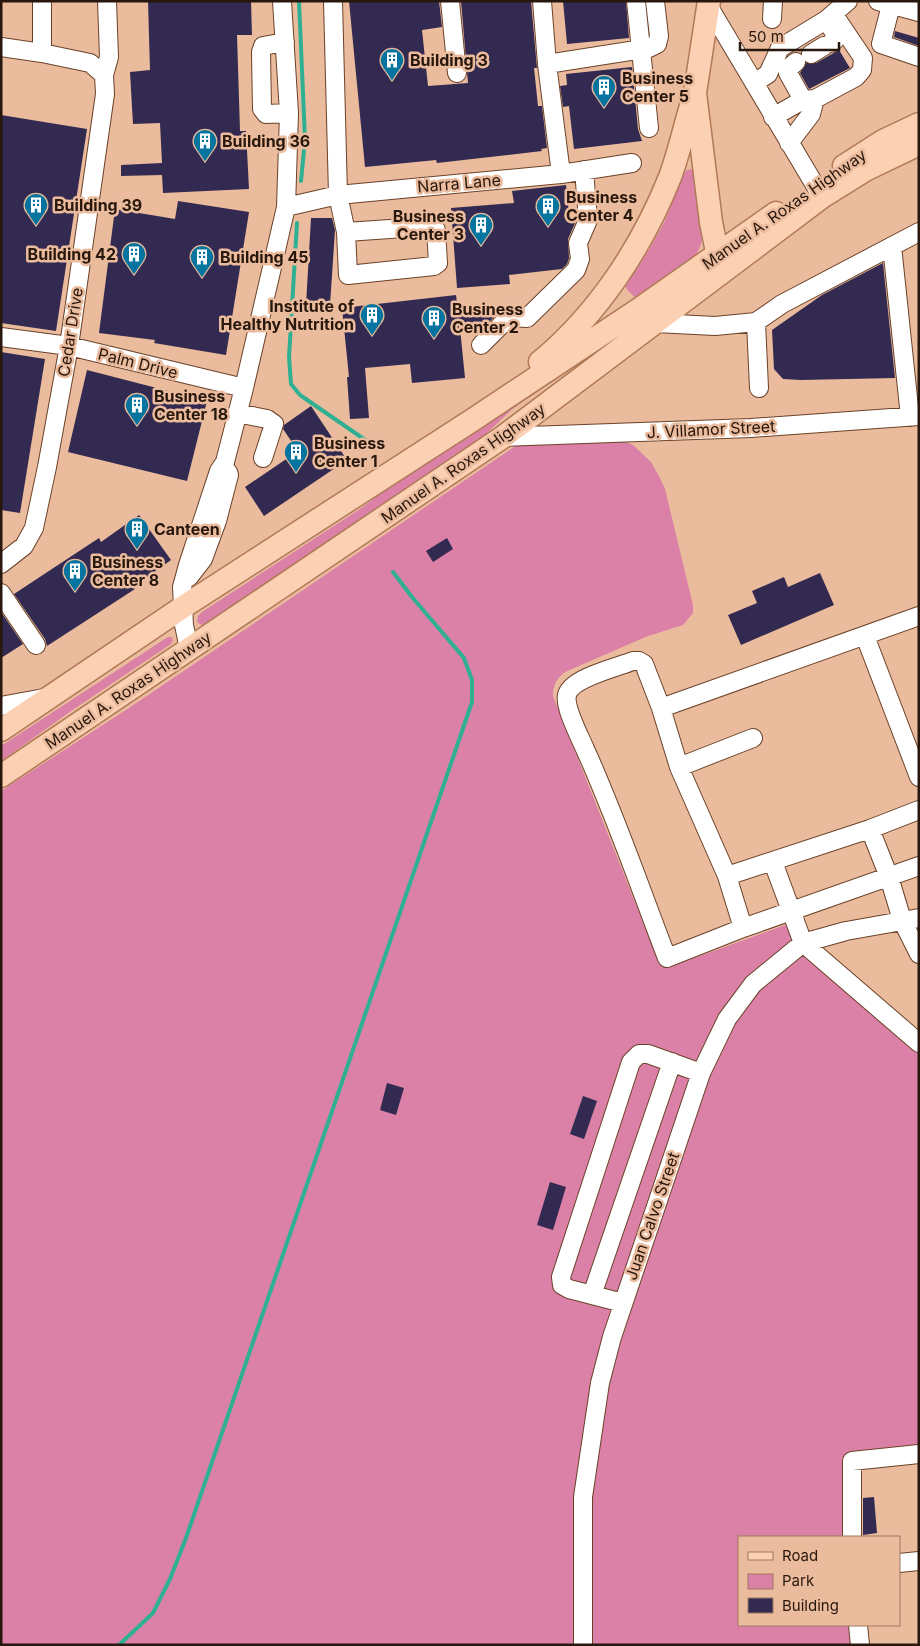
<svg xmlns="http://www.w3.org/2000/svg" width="920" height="1646" font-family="Inter,sans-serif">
<rect width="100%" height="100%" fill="#eabb9d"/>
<path fill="#db80a7" d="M694 169 703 236C701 246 699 252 691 260L637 300 625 287 650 248 665 221 684 173 687 170Z
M560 372 562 374 511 410 483 437 203 626 197 622 198 616 202 612 360 509 406 474Z
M618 439 633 445 651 462 660 478 665 489 693 605V613L683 625 648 636 565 672C556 679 553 685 553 696L656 955C665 962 672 964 683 962L788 924 827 973 919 1053V1446L846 1462 843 1467 850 1537H739V1625H860L862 1645H1V791L129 708 514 447 521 443Z
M168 637H172L173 640 171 644 74 709 1 761V746Z"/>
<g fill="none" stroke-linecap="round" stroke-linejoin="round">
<path stroke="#2fb093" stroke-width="4" d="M299 1 305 140 301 181
M297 223 289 357 291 384 300 395 374 446
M119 1645 153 1613 170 1579 186 1538 472 702V680L464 658 412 597 393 572"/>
</g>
<path fill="#332a51" d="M148 1H251L252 35H237L240 131H246L249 189 163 193 162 175 121 176V165L162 163 160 123 133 124 130 72 150 70Z
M349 1H439L442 27 422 30 428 86 468 83 461 1H531L537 68H534L538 106H542L547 148 541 149 542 151 437 163 436 160 365 167Z
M563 1H626L629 38 567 44Z
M895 31 919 38V46L894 37Z
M839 50 850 68 809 89 800 73 806 63H816Z
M632 67 638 129 642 141 574 149 569 106 563 107 560 86 567 85 566 74Z
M1 115 87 129 56 331 1 323Z
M566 185 570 222 576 221 568 239 569 258 567 264 562 269 509 275 510 284 457 288 451 208 514 203 512 191Z
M178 201 249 212 226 355 154 343 155 340 99 333 115 209 175 219Z
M311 218H332L335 230 330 305H306Z
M883 263 895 378 801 380 783 379 774 369 772 330 822 295Z
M456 295 458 310 498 306 499 312 486 325 460 328 465 378 412 383 410 364 365 368 369 418 350 419 347 377H349L342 308Z
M1 352 45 359 20 513 1 510Z
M87 370 207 401 187 481 68 452Z
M311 406 347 460 264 516 245 487 298 451 283 429 284 425Z
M139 515 171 560 133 587 135 589 47 646 45 639 14 594 99 538 101 542Z
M447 538 453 549 433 562 426 551Z
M820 573 834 605 741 645 728 615 757 603 752 591 784 577 788 587Z
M1 612 23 644 1 658Z
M387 1083 404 1088 396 1115 380 1110Z
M583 1096 597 1101 584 1139 570 1134Z
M550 1182 566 1187 553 1230 537 1225Z
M874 1497 877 1533 863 1535V1498Z"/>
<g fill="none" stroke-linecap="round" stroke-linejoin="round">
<g stroke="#6b4228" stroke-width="20">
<path id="minor" d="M42 1V53
M333 1 338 195 346 232 348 275 434 266 438 263 436 230 434 226 346 232
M450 1 457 73
M542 1 547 64 561 174
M636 1 649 128
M878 1 919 12
M891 5 881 44 919 57
M709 7 822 197
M772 19 773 1
M826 20 836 35 835 40 831 43
M285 42 263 46 261 52 262 109 266 114 289 113
M1 47 42 53 90 63 104 75 105 94 69 346 47 467 34 528 24 546 1 564
M811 54 824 46
M796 62 790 67 788 73 803 100
M547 64 649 48 657 44 659 36 655 1
M104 75 109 57 107 1
M754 83 768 74 780 48 826 20 848 1
M773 117 803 100 815 99 856 77 862 70 863 58 834 15
M789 143 811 114 815 99
M286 207 338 195 561 174 632 163
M892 246 910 417
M655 323 715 326 756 322
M1 337 69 346 244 388
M481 345 509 317 527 318 576 270 580 259 578 243 588 220 584 170
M759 388 756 322 782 304 919 232
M237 413 267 419 274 424 263 458
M503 437 751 428 919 416
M189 577 203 559 217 521 229 475 228 472
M1 593 36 645
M865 636 919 777
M189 649 184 625 182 587 188 565 219 471 225 462 244 388 286 207 289 113 282 1
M1 706 44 698
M661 708 644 664 639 661H633C618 667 571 678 567 695 564 707 580 737 585 749 616 817 640 888 667 958L743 928 919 866
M679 767 753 738
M870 829 889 877 902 920 919 954
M773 862 803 943 919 1043
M727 876 870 829 919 810
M743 928 727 876 679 767 661 708 919 616
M592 1295 672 1062
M623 1303 569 1289 562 1285 561 1277 631 1062 639 1054H648L701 1073
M852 1537V1461L919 1454
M899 1563 919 1561
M858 1625 860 1645
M583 1645V1497L600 1383 612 1337 701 1073 727 1019 753 984 803 943 846 931 919 918"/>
</g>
<g stroke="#b07a57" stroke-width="25">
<path id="major" d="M709 1 695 93 711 222 720 267
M844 166 883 141 919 124
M540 362C598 314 642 247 670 177 680 150 686 120 695 93
M1 730 183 607 471 421 638 310 776 213
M1 776 503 437 822 197 867 169 919 144"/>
</g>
<use href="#minor" stroke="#fff" stroke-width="18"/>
<use href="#major" stroke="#fcd0b3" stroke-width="22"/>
</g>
<defs>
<g id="building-pin" transform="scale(1.25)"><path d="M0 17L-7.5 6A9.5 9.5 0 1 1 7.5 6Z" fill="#05749f" stroke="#eabb9d"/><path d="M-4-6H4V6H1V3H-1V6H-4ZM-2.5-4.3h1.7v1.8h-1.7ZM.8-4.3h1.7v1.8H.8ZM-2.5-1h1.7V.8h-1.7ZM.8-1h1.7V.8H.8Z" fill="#fff"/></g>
</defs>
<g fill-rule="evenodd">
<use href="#building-pin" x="392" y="60"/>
<use href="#building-pin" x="604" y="87"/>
<use href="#building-pin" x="205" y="141"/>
<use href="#building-pin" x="36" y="205"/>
<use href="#building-pin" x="548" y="206"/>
<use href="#building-pin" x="481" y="225"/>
<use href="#building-pin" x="134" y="254"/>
<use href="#building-pin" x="202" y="257"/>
<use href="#building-pin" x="372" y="315"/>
<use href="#building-pin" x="434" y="318"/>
<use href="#building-pin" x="137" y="405"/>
<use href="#building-pin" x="296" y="452"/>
<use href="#building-pin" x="137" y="529"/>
<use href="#building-pin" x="75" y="571"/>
</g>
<g text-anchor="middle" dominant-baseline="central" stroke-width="5" stroke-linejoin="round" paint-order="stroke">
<g font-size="16" font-weight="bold" fill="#28170c" stroke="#eabb9d" text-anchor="start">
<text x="410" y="60">Building 3</text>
<text x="622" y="78">Business<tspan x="622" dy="18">Center 5</tspan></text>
<text x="222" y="141">Building 36</text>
<text x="566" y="197">Business<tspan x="566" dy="18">Center 4</tspan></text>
<text x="54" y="205">Building 39</text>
<text x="464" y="216" text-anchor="end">Business<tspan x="464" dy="18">Center 3</tspan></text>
<text x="116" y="254" text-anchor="end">Building 42</text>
<text x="220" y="257">Building 45</text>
<text x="354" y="306" text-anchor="end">Institute of<tspan x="354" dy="18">Healthy Nutrition</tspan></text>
<text x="452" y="309">Business<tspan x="452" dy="18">Center 2</tspan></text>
<text x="154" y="396">Business<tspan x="154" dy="18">Center 18</tspan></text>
<text x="314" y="443">Business<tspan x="314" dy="18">Center 1</tspan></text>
<text x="154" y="529">Canteen</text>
<text x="92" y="562">Business<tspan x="92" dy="18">Center 8</tspan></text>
</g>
<g font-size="16" fill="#28170c" stroke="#eabb9d">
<text transform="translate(459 183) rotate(-5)">Narra Lane</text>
<text transform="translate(784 209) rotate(-35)">Manuel A. Roxas Highway</text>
<text transform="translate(70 332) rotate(-81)">Cedar Drive</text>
<text transform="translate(138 363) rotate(14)">Palm Drive</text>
<text transform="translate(711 429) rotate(-3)">J. Villamor Street</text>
<text transform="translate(463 463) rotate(-35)">Manuel A. Roxas Highway</text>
<text transform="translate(128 690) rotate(-34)">Manuel A. Roxas Highway</text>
<text transform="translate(652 1216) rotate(-71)">Juan Calvo Street</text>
</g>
</g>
<rect width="920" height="1646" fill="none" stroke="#28170c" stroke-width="5"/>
<rect x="738" y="1536" width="162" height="90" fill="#eabb9d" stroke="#9c7963"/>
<rect x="748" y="1552" width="25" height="8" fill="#fcd0b3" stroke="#9c7963"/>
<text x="782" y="1561" font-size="15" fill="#28170c">Road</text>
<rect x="748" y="1574" width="25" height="15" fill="#db80a7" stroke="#9c7963"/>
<text x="782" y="1586" font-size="15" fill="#28170c">Park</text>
<rect x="748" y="1598" width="25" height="15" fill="#332a51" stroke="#9c7963"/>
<text x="782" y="1611" font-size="15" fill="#28170c">Building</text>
<path d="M740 42v8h99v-8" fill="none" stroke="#28170c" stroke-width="2.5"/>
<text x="748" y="42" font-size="15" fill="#28170c" stroke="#eabb9d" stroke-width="4" paint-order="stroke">50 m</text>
</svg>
